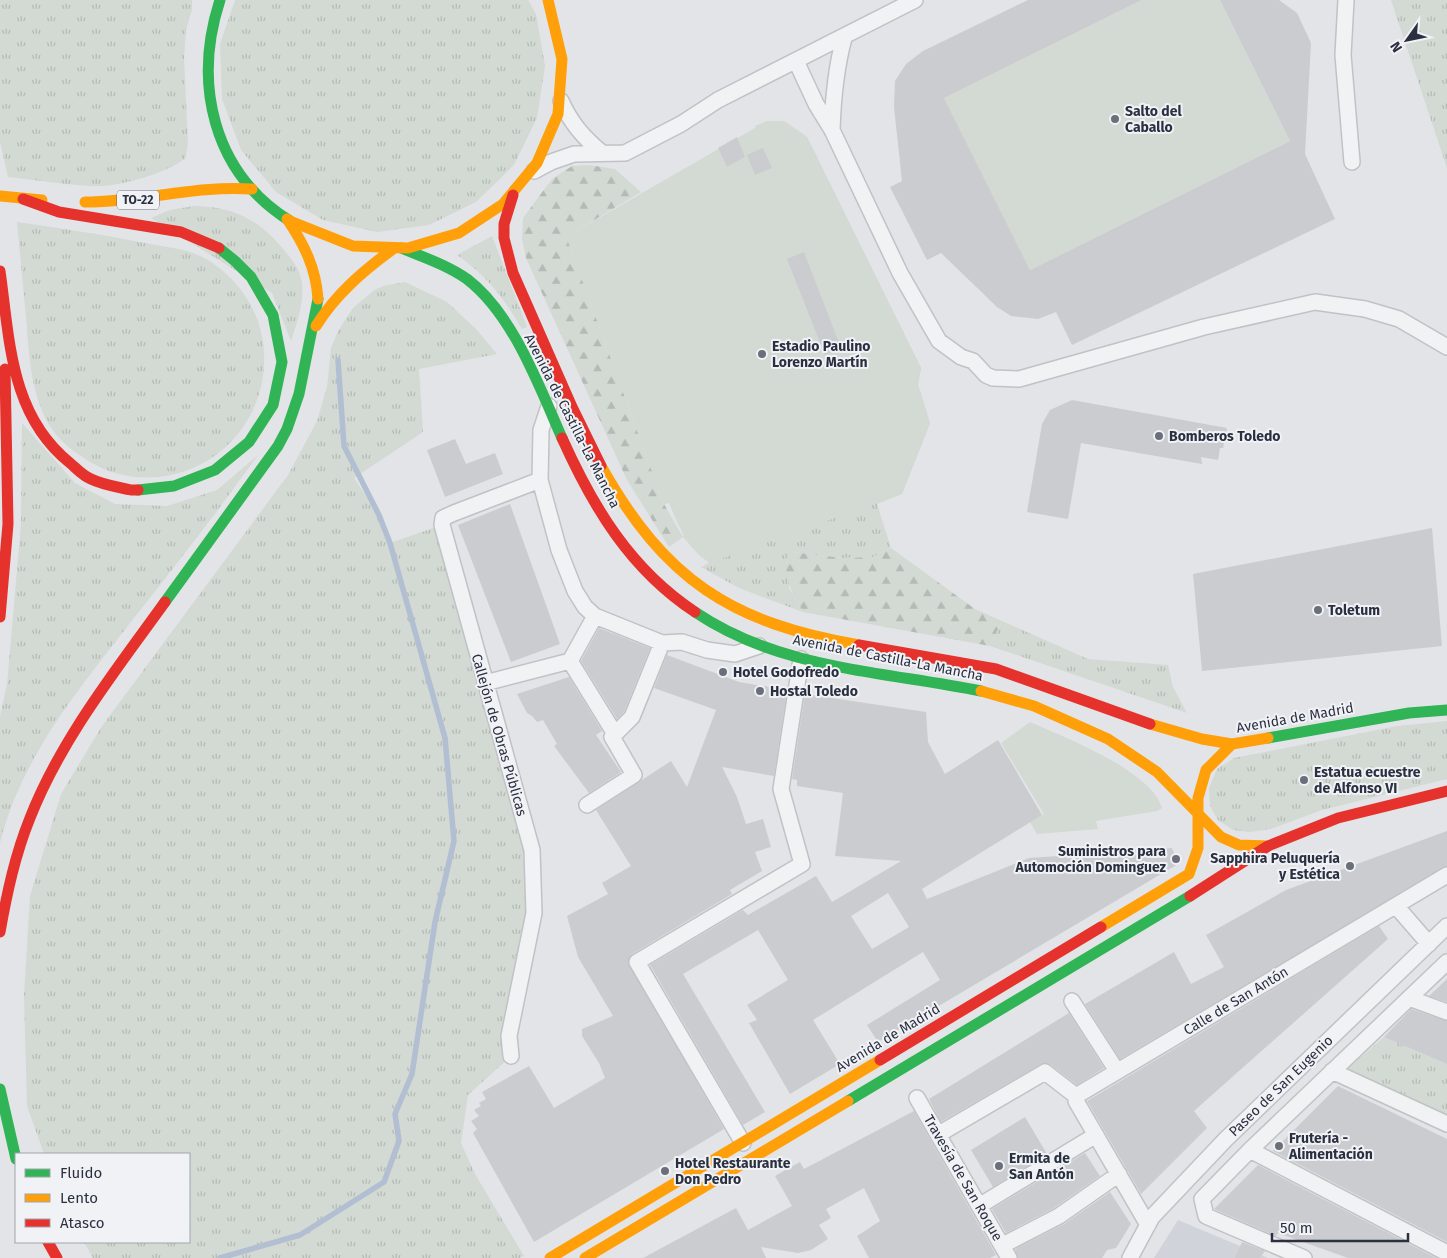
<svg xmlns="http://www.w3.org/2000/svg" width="1447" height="1258" font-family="'Fira Sans',sans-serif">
<defs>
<pattern id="grass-tufts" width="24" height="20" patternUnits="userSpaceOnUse" patternTransform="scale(1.25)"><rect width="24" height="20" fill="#d2dad3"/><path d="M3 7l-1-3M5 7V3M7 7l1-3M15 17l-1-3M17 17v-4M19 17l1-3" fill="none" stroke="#b4bbb6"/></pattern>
<pattern id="forest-firs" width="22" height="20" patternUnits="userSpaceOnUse" patternTransform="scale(1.25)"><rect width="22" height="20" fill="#d2dad3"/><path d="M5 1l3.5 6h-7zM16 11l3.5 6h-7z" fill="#b4bbb6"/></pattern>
</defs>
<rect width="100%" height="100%" fill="#e3e4e7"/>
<path fill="#d1d3da" d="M1178 1220 1240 1246 1268 1258H1154Z"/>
<path fill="url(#grass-tufts)" d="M0 0H192V10L186 30 184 58 188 144 185 159C165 173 125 185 101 186 71 186 39 180 8 177L0 142Z
M235 0H528L536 14 545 66 537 118 514 165 476 202 429 225 377 232 323 220 276 192 241 150 222 99 220 44Z
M1391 0H1447V168Z
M767 121H784L807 137 921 368 918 385 930 423 902 494 877 504 891 548 873 557 843 558 792 552 789 588 803 612 739 588 701 567 709 563 697 553 683 537 772 168 755 126Z
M194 206C235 207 258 219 284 250 293 260 301 271 302 284 304 304 297 322 291 341L272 293 151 218 170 210Z
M17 222C59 228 101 234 144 243 169 248 192 248 214 264 303 327 267 464 159 477 136 479 112 475 92 463 76 454 59 441 49 425 30 391 29 354 26 317 23 285 20 253 17 222Z
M492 236 527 327 522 329C505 299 486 275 457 255Z
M405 282 447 302 476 329 497 354 419 369 423 432 354 478 379 515 390 543 442 525 532 850 534 913 511 1056 468 1095 461 1143 475 1174 524 1256 520 1258H93L84 1242H189V1154H44L27 1106 24 995 30 896 61 794 102 726 288 475 317 421 327 387 331 348 338 331 353 308 373 291 383 286Z
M22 423 75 483 115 504 167 506 217 490 258 455C218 511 177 564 134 618 80 688 22 755 0 843V716L7 684 21 524Z
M1002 621 1088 659 1168 665 1173 687 1187 713 990 646Z
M1447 721V779L1322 810 1271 829 1249 832 1233 830 1218 820 1210 806 1209 788 1217 769 1234 758 1397 726Z
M1384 1037 1447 1064V1116L1347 1069Z"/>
<path fill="url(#forest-firs)" d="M589 165 615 169 641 192 571 234 568 241 664 504 683 537 669 547 627 480 526 258 522 239 523 218 552 179 572 166Z
M891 548 975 609 1002 621 990 646 803 612C792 593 783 578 787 555L792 552 843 558 873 557Z"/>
<path fill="#d2dad3" d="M1142 0H1220L1290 141 1030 270 944 98Z
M767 121H784L807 137 921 368 918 385 930 423 902 494 710 563C686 546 680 529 669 503L664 504 568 241 571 234Z
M1030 722C1064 737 1152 771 1162 808L1157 811 1096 821 1098 829 1037 834 1030 822 1044 814 1001 743Z"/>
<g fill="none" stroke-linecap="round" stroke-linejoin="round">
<path stroke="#b2bed1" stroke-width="5.5" d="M220 1258 300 1235 384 1182 399 1141 395 1114 412 1074 435 922 454 841 445 738 390 543 379 515 344 446 338 360"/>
</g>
<path fill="#cbcccf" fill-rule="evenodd" d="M1028 0H1142L944 98 1030 270 1290 141 1220 0H1279L1297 13 1311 43 1305 154 1335 219 1072 345 1056 312 1038 319 1011 316 997 307 941 253 927 260 890 187 902 181 894 107 895 81 906 64 923 51Z
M737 137 745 157 727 167 718 148Z
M763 148 772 168 755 175 747 155Z
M804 252 841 348 825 355 787 259Z
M1072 400 1227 428 1223 448H1220L1218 460 1201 457 1202 464 1081 443 1068 519 1027 512 1042 424 1050 410Z
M455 439 466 464 495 453 503 474 445 497 427 450Z
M510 504 560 644 511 662 458 525Z
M1432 528 1442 646 1202 671 1193 574Z
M599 628 650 648 624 712 617 719 581 661Z
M667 655 739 682 787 690 774 776 722 767 737 797 746 824 763 819 771 847 755 852 762 871 730 890 732 894 632 954 628 962 724 1129 534 1242 473 1133 477 1129 471 1121 479 1116 474 1110 481 1106 479 1103 486 1099 482 1092 529 1066 554 1108 605 1078 599 1063 582 1036V1029L613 1016 578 957 567 916 608 894 602 883 631 866 596 810 671 761 687 787 716 710 654 688Z
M569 677 602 731 596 735 621 772 589 793 554 746 557 744 543 720 537 722 532 716 527 713 517 694Z
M805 694 926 712 928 742 945 774 998 740 1042 815 922 889 927 899 1029 858 1172 848 1178 864 878 1042 867 1025 940 980 923 952 813 1020 840 1064 790 1094 749 1023 757 1020 747 1005 788 980 758 930 683 974 765 1112 743 1125 650 965 743 910 748 915 816 876 832 902 901 861 835 856 843 793 797 786V780L792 779ZM888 893 909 927 872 949 851 916Z
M1447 831V866L1120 1059 1085 1004 1174 952 1191 984 1224 967 1206 935 1286 890Z
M1379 926 1388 939 1194 1111 1207 1128 1141 1194 1087 1101Z
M1447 979V1002L1429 996Z
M1411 1009 1447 1021V1064L1384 1037Z
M1069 1013 1104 1068 1077 1085 1051 1065 1041 1064 941 1122 929 1099Z
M1338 1086 1447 1139V1242L1273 1151Z
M914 1111 996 1255 990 1258H869L857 1236 880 1221 864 1188 826 1209 831 1218 819 1225 828 1239 811 1250 798 1253 761 1247 766 1258H643L736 1208 748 1230 792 1206 775 1176 800 1162 804 1169Z
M1025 1117 1047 1154 993 1187 971 1150Z
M1085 1153 1100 1176 1054 1208 1006 1233 992 1209Z
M1258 1165 1436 1258H1348L1278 1233 1276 1236 1214 1209Z
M1110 1192 1131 1224 1116 1248 1107 1250 1102 1258H1018L1015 1249 1064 1224Z
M1242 1242 1265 1251 1260 1258H1235Z"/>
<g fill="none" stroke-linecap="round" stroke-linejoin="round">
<g stroke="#c1c2c5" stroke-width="18">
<path id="street" d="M1346 0 1343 55 1352 162
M796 61 816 104 832 130 900 273 939 341 961 357 973 361 986 375 993 378 1019 379 1204 327 1315 302 1365 309 1399 319 1447 347
M561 101C571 123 583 137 601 152
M832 130C833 98 836 68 844 38
M534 171 551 162 574 154 625 153 681 124 718 100 915 0
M549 406 541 430 540 480 559 550 575 591 585 607 595 616 662 643 682 642 707 650 735 654 759 646
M595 616 570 661 615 734 632 717 662 643
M485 683 570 661
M587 805 634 775 612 737 615 734
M1396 906 1429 944
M1409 998 1447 1012
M1072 1001 1117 1071
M511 1056 509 1036 534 913 532 850 442 525 443 518 454 513 540 480
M1332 1071 1447 1124
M1076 1096 1447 875
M1076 1096V1101L1148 1225
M917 1098 1009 1258
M939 1134 1045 1072 1076 1096
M743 1143 637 962 802 864 781 789 801 659
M1250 1150 1447 1253
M979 1206 1096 1135
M1003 1245 1059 1216 1119 1174
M1130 1258 1152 1217 1226 1139 1447 926
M1304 1258 1206 1216 1202 1199 1250 1150 1447 962"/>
</g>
<use href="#street" stroke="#f1f2f4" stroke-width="15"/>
<path stroke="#30b455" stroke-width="11" d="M220 0C193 83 212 172 290 221
M401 248C423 257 447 265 467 279 513 314 539 386 562 438
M138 490 174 486 215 470 249 442 273 405 282 362 273 315 251 277 235 261 219 248
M165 602 278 446 287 429 299 394 318 299
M695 612C781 670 883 671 981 691
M1268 738 1409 713 1447 710
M0 1089 16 1159
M848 1101 1190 896"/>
<path stroke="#ff9f0a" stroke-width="11" d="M0 196 42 200
M85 202C141 202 196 185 252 189
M287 219C304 244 316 268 318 299
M290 221 353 246 408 248 459 233 503 204 537 163 558 114 562 59 548 0
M316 326C336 294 363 271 393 249
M601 466C665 580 731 623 859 645
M981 691 1034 706 1108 739 1157 772 1221 837 1239 845 1268 846
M1150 724 1202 739 1232 744
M1101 927 1189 874 1198 848V798L1206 770 1232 744 1268 738
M550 1258 880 1060
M585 1258 848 1101"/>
<path stroke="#e5322d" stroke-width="11" d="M513 195 504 224V238L513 273 572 407 601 466
M23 199 59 212 181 232 219 248
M0 271C10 341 10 415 70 463 76 468 83 476 91 479 103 485 118 487 131 490H138
M562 438C593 507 630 569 695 612
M0 617 8 524 5 369
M859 645 996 669 1150 724
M1190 896 1268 846 1338 818 1447 791
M0 932C7 893 15 855 30 818 61 739 116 670 165 602
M880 1060 1101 927
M48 1242 57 1258"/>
</g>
<g fill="#6b6f7a" stroke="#f0f2f6" stroke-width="2">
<circle cx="1115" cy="119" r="5"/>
<circle cx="762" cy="354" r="5"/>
<circle cx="1159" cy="436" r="5"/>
<circle cx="1318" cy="610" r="5"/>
<circle cx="723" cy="672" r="5"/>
<circle cx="760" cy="691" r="5"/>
<circle cx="1304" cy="780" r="5"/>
<circle cx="1176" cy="859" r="5"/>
<circle cx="1350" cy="866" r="5"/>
<circle cx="1279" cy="1146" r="5"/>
<circle cx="999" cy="1166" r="5"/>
<circle cx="665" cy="1171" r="5"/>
</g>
<g text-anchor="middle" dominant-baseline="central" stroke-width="4" stroke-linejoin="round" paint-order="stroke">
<rect fill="#f0f2f6" stroke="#656a77" stroke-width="1" x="117" y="190.5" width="42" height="19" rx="4"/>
<g font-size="12" font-weight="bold" fill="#2a3040">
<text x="138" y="200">TO-22</text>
</g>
<g font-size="14" font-weight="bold" fill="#2a3040" stroke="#f0f2f6" text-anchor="start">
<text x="1125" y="111">Salto del<tspan x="1125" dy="16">Caballo</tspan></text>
<text x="772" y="346">Estadio Paulino<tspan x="772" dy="16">Lorenzo Martín</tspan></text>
<text x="1169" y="436">Bomberos Toledo</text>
<text x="1328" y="610">Toletum</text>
<text x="733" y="672">Hotel Godofredo</text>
<text x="770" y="691">Hostal Toledo</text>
<text x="1314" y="772">Estatua ecuestre<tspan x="1314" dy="16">de Alfonso VI</tspan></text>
<text x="1166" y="851" text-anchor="end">Suministros para<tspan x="1166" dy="16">Automoción Dominguez</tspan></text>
<text x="1340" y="858" text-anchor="end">Sapphira Peluquería<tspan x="1340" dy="16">y Estética</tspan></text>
<text x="1289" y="1138">Frutería -<tspan x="1289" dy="16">Alimentación</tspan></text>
<text x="1009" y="1158">Ermita de<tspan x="1009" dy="16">San Antón</tspan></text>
<text x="675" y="1163">Hotel Restaurante<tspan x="675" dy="16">Don Pedro</tspan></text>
</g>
<g font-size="14" fill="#2a3040" stroke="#f0f2f6">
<text transform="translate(572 421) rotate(63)">Avenida de Castilla-La Mancha</text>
<text transform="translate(888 658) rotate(11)">Avenida de Castilla-La Mancha</text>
<text transform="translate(1295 718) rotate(-10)">Avenida de Madrid</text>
<text transform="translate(499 735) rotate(74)">Callejón de Obras Públicas</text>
<text transform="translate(1236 1001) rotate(-31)">Calle de San Antón</text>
<text transform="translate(888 1038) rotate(-31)">Avenida de Madrid</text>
<text transform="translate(1281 1086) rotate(-44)">Paseo de San Eugenio</text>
<text transform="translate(963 1178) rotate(60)">Travesía de San Roque</text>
</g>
</g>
<rect x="15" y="1153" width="175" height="90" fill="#f0f2f6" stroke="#a1a4ad"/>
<rect x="25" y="1169" width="25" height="8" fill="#30b455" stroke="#a1a4ad"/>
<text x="60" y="1178" font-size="15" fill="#2a3040">Fluido</text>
<rect x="25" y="1194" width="25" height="8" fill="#ff9f0a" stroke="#a1a4ad"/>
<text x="60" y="1203" font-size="15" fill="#2a3040">Lento</text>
<rect x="25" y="1219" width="25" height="8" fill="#e5322d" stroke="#a1a4ad"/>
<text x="60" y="1228" font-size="15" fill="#2a3040">Atasco</text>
<g transform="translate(1407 40) rotate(237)" stroke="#f0f2f6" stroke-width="4" paint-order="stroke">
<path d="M0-4L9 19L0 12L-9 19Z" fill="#2a3040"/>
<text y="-8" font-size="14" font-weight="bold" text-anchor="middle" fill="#2a3040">N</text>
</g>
<path d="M1272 1233v8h136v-8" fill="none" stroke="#2a3040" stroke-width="2.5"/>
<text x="1280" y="1233" font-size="15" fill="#2a3040" stroke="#f0f2f6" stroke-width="4" paint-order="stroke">50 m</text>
</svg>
